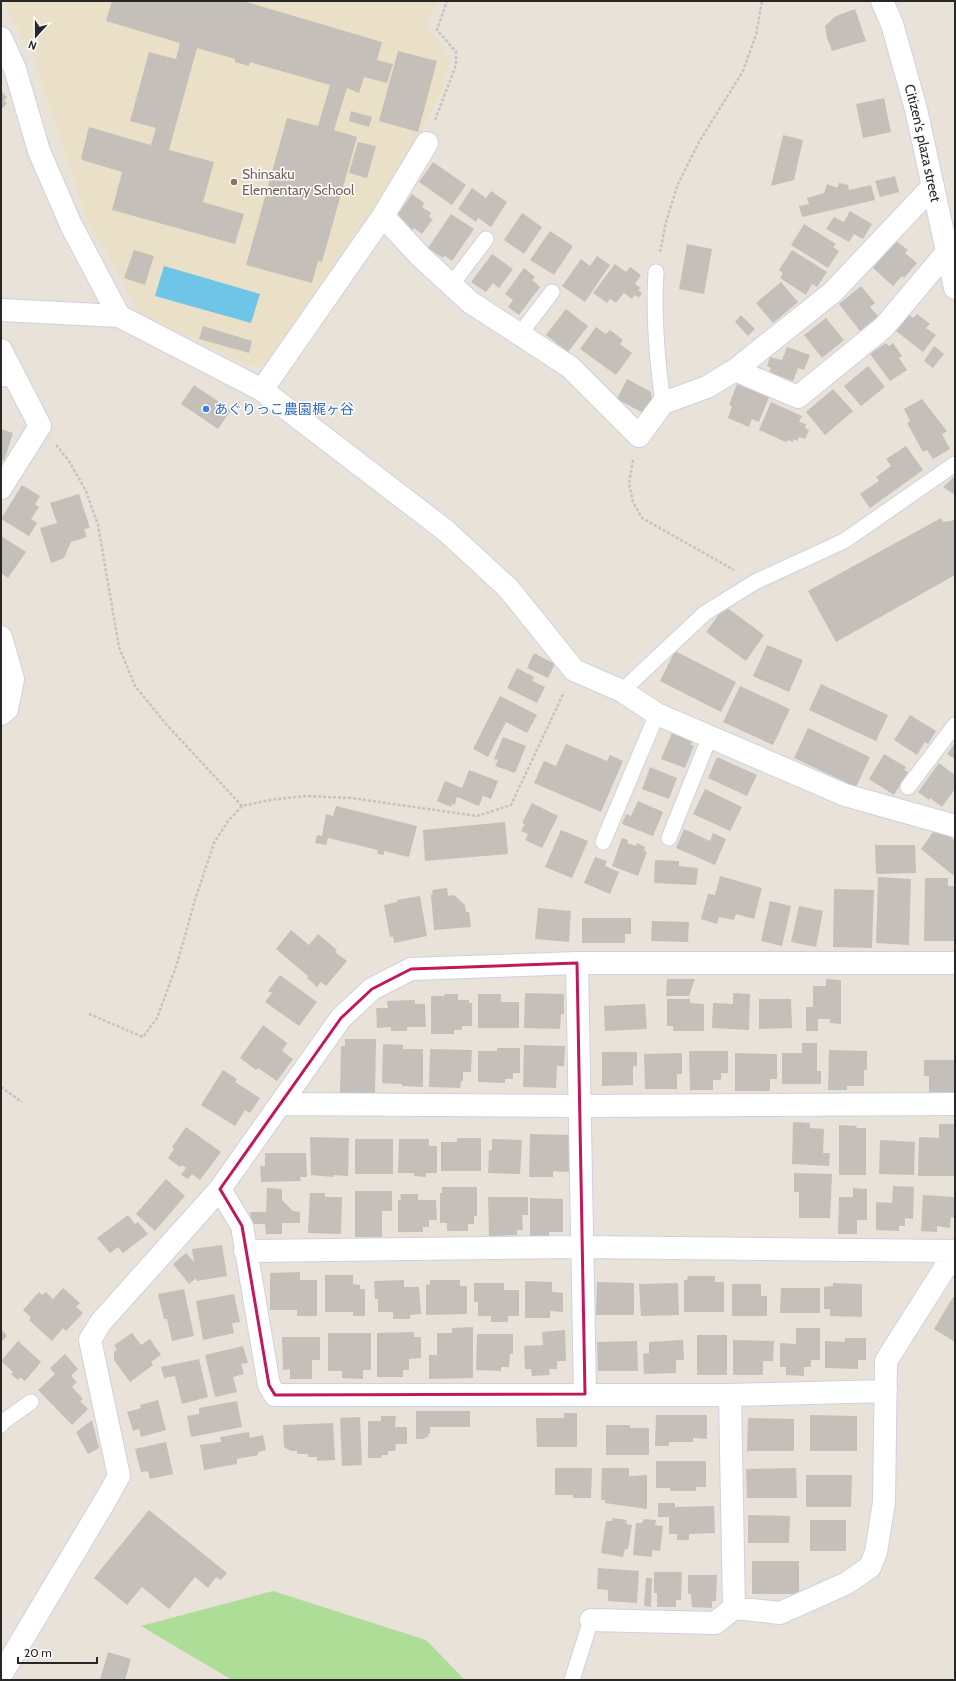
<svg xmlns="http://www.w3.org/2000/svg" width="956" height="1681" font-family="Cabin,'Noto Sans JP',sans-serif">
<rect width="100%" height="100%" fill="#e9e2d8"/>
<path fill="#eae0c8" d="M3 1H437L426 25 451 58 443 88 420 135 417 148 264 365 252 367 184 334 142 316 86 217 31 52Z"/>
<path fill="#aedd97" d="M273 1591 426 1640 465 1680H232L141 1626Z"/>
<path fill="#6fc5e7" d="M164 266 260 294 251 323 155 296Z"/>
<path fill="#c4bfb8" d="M112 1H243L382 42 377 60 393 64 387 83 364 77 359 93 347 88 334 130 357 137 322 262 318 261 312 283 246 265 287 118 318 126 330 85 250 62 249 66 235 62V59L197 48 169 150 214 162 203 202 244 214 235 244 112 210 122 172 82 160V159L81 158 89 127 151 145 156 128 130 121 149 52 176 59 180 43 106 21Z
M855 9 866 41 832 51 827 38 825 26 836 16Z
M398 51 437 61 418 132 379 121Z
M1 91 7 97 4 101 7 103 1 110Z
M884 98 891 132 863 138 856 104Z
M351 111 372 117 369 127 349 121Z
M783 135 803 140 794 180 771 186Z
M358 142 376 146 367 178 349 173Z
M433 162 466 185 452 205 419 182Z
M895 176 899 192 880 197 875 181Z
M839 183 848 185 849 190 871 185 875 200 802 217 799 206 809 204 807 198 824 193 827 184 837 188Z
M472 188 486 198 491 191 507 202 491 227 478 218 476 222 458 209Z
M412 194 424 203 422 207 431 213 429 217 433 219 422 234 414 228 412 231 404 225 398 214Z
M850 211 872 224 863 239 854 234 849 242 826 229 834 217 844 222Z
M522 213 542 227 524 254 504 240Z
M451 214 474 229 452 261 444 255 443 258 428 248Z
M804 224 836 244 833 247 839 251 828 268 791 245Z
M550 231 573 246 554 275 530 260Z
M896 241 908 250 905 253 917 263 904 278 902 276 893 286 873 268Z
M687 244 712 249 704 294 679 289Z
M134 250 154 256 145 285 124 278Z
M792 250 827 272 817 287 812 284 806 295 780 278 783 273 779 270Z
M492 254 513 269 499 288 493 283 486 292 471 282Z
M597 256 610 265 585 302 562 286 581 259 590 266Z
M615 264 626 272 630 267 641 275 635 284 641 288 638 290 642 293 639 298 635 295 632 299 624 293 616 303 610 299 607 303 593 293Z
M524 268 535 277 532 280 540 287 519 315 508 307 513 300 505 294Z
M781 282 798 302 773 323 756 303Z
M861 286 875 303 870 307 878 316 860 331 839 304Z
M566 309 588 326 568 352 546 335Z
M908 314 913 318 917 314 930 324 926 328 936 335 923 352 896 331Z
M741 315 755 329 748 336 735 322Z
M826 318 844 340 822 358 804 335Z
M203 326 252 341 249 353 199 339Z
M596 327 606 334 610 330 623 340 620 344 632 353 616 375 580 349Z
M886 343 889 346 893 343 902 356 899 358 907 370 890 381 870 354Z
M934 346 944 354 933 368 924 361Z
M787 347 810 355 804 370 798 368 793 381 769 372 771 368 767 366 770 357 782 360Z
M868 366 885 387 861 406 844 386Z
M627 379 651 392 652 402 645 414 617 399Z
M737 384 769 397 759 422 752 419 749 427 728 418 732 406 729 405Z
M194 385 231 410 218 429 181 404Z
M833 389 853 411 825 435 806 412Z
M922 399 947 431 942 434 950 449 933 459 927 450 923 452 907 423 910 421 904 409Z
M771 402 802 416 799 422 806 424 805 428 809 430 805 439 799 437 797 441 794 439 793 442 788 440 786 442 759 430Z
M1 429 13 433 4 461 1 459Z
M906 446 923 470 870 508 860 494 879 481 876 477 891 466 886 459Z
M955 476V495L943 487Z
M22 485 40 496 35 504 39 507 31 519 37 523 29 536 1 519Z
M79 494 90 528 84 529 87 537 71 542 64 558 51 563 40 528 57 523 50 503Z
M941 518 943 522 955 520V575L836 642 808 591Z
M1 536 26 552 8 578 1 573Z
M725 606 764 635 746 661 706 632Z
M767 645 803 660 789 692 753 676Z
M675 651 736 682 721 712 660 681Z
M534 653 555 664 548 678 527 668Z
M517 668 534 677 532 681 545 687 537 703 507 688Z
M821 684 888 715 876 741 809 710Z
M740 686 790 709 773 745 723 722Z
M500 696 537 715 527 733 506 722 488 757 473 749Z
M910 715 936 731 928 744 925 742 917 755 894 740Z
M808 728 870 757 856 787 794 758Z
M672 733 692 741 691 745 694 746 685 768 661 759Z
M503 737 526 746 515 773 495 766 498 760 494 759Z
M955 743V759L947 754Z
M566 744 607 761 610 755 623 761 601 812 534 783 544 761 556 766Z
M884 754 906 767 904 770 908 772 894 795 869 779Z
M717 757 757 775 747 796 708 778Z
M939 763 955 775V789L942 807 930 798 929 800 918 792Z
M650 767 677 778 669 799 642 789Z
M469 770 498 781 491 799 483 796 479 806 457 797 455 805 452 804 451 807 437 801 445 781 462 788Z
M705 789 742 807 730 831 693 814Z
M638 801 663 812 653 836 622 824 626 814 631 816Z
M532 803 558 816 542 848 525 840 528 834 521 831 525 824 522 823Z
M336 806 417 826 409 857 384 851V855L377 854 378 850 328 838 326 845 315 843 317 835 322 836 326 814 333 816Z
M505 822 508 854 425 861 423 830Z
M684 829 710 841 713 833 726 839 715 865 676 848Z
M561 830 588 841 572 878 545 867Z
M933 832 945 833 955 841 954 876 921 849Z
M622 838 628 840 627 843 636 846 637 843 645 847 644 850 647 852 638 876 612 866Z
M875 845H915L916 873 876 874Z
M595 857 607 861 605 866 619 872 610 894 584 883Z
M655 860 679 861V866L698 868 696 885 654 883Z
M720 876 762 888 754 919 736 914 734 920 719 917 717 924 701 919 708 894 715 895Z
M878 877 911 879 909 945 876 943Z
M925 878H948V886H955V941H924Z
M447 888 448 896 454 895 465 905 466 912H469L471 927 434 930 431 895 433 894 432 890Z
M834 889 874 890 872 948 833 947Z
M420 896 427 936 394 943 393 936 390 937 384 905 397 902V900Z
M770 901 791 906 782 946 761 941Z
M799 906 823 911 816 947 791 942Z
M538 908 571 911 569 942 535 939Z
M582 918H631V934H625V943H582Z
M652 921 689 922 688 942 651 941Z
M291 930 309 945 318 934 337 950 335 952 347 961 326 986 321 982 317 987 307 978 308 976 276 949Z
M280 975 317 1002 299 1026 265 1002 272 993 268 991Z
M667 979H695L689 996H666Z
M826 979 841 980V1024L830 1023V1019H818V1031H806V1007H813V986H826Z
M525 993 564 994V1014H561L560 1029 524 1028Z
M733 993 750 994 749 1030 712 1028 713 1003 733 1004Z
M445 994H458V1000H469V1003H472V1026H462V1030H454V1034H431V996H444Z
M478 994H501V1002H519V1028H478Z
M667 999H690V1003L704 1004V1031H673V1026H667Z
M759 999H791L792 1028 759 1029Z
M415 1000V1004H425L426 1027H407V1031H391V1027L377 1028 376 1008H388L387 1001Z
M645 1004 647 1029 605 1031 604 1006Z
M263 1025 287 1043 282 1051 293 1059 277 1081 258 1068 256 1070 240 1058Z
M345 1039H376L375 1093H340L341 1046H345Z
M802 1043H817V1071H821V1084H782V1053H802Z
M383 1044 403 1045V1049H423V1087L402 1086V1084L382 1083Z
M524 1045 565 1046 564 1066H557L556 1088 523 1087Z
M497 1048H520V1073H513V1079H505V1083L478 1082V1051H497Z
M430 1049 472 1050 471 1072H463V1081L461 1082 460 1088 429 1087Z
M829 1050 867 1051V1070H864V1086H847V1090H828Z
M689 1051H728V1073H721V1080H713V1090H690Z
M602 1052H637V1066H633V1085L602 1086Z
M682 1053V1074H677V1089H645L644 1054Z
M735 1053 777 1054V1079H770V1091H735Z
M924 1060H955V1094H929V1076H924Z
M223 1070 237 1079 235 1082 260 1098 250 1113 245 1110 235 1126 201 1105Z
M793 1122 810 1123V1128L824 1129 823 1153H830L829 1166 792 1164Z
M939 1124H955V1176H918L919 1137 939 1138Z
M839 1125 857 1126 856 1128H866V1175H839Z
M186 1127 221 1152 200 1180 192 1174 188 1179 181 1175 186 1168 182 1165 180 1167 168 1158 174 1149 172 1147Z
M530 1134 570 1135 569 1172 553 1171V1177H529Z
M310 1137 349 1138 348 1176 333 1175 334 1177 311 1175Z
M457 1138H481V1171H441V1142H457Z
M355 1139H393V1174H355Z
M399 1139H429V1146H437V1173H426V1177L414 1176V1173H398Z
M492 1139 522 1140 520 1174 488 1173 489 1150H492Z
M880 1140 915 1142 914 1175 879 1174Z
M265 1153H306L307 1177H300L301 1181 261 1182 260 1166H265Z
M794 1173 832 1174 830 1218H799V1192H794Z
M166 1179 185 1196 155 1231 136 1214Z
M893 1186 914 1187 913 1219 905 1218V1226H899V1231L876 1230V1202L892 1203Z
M442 1187H477V1216H474V1224H468V1231H447V1223H440V1193H442Z
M267 1188 282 1189V1200L293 1211 300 1212V1223H282V1234H266L265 1224H252L250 1212H266Z
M853 1188 867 1189V1220H857V1234H838L839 1197H853Z
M355 1191H392V1211H382V1237H355Z
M310 1193H325V1197H342L341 1234 308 1233Z
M400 1194H418V1200H436L437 1220H429V1227H423V1232H398V1200H401Z
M923 1195 955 1197V1218L951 1217 950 1228 937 1226V1232L921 1231Z
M488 1197H528V1215H522L523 1230H517V1235L489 1236Z
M530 1198 563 1199V1232H549V1236H530Z
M128 1215 135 1224 138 1222 148 1234 123 1253 118 1247 110 1253 97 1238Z
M222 1245 227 1276 197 1281 196 1278 189 1284 173 1264 186 1253 194 1262 192 1249Z
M300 1272V1280H317V1316H297V1310H270V1273Z
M325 1275H353V1284L360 1285V1289H365V1316H353V1312H325Z
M688 1276H715V1282H724V1312H684V1280H687Z
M404 1280V1287H419L421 1314 410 1315V1319H393V1312H378V1299H375L374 1281Z
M430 1280H460V1286H467V1314L426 1315V1284L430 1285Z
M525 1281 552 1282V1292L563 1293V1312L550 1311V1318H525Z
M597 1282 634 1283V1315H596Z
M474 1283H504V1290H519V1316H508V1322H491V1316H478V1302H474Z
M678 1283 679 1315 641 1316 639 1284Z
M833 1283 862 1284V1317L830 1316V1309H824V1287L833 1286Z
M732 1284H761V1296H767V1316H732Z
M63 1288 80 1303 76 1307 83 1313 66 1331 63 1328 52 1341 29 1320 31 1317 23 1310 39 1292 42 1295 46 1292 53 1299Z
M781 1288H820V1313H780Z
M184 1289 194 1336 172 1341 167 1319H164L158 1294Z
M234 1294 240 1322 232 1323 234 1333 203 1340 196 1301Z
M953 1297 955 1298V1342L934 1329Z
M473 1327V1378L429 1379V1355H437V1333H452V1328Z
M796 1328H820V1360H811V1367H804V1376L786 1375V1367H780V1343L796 1344Z
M1 1329 7 1336 1 1342Z
M565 1330 566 1361H557V1369H549L550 1375 532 1376 531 1369H525L524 1346 543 1345 542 1332Z
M414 1332V1337H421V1358L409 1359V1370H403V1377H377V1333Z
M132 1333 141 1345 150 1339 161 1355 151 1362 153 1365 130 1382 114 1360V1352L117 1350 114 1345Z
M328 1333H371V1370H363V1379L342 1378V1371H328Z
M477 1334H513V1354H510L509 1367H501V1371L476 1370Z
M697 1335H727V1375H697Z
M282 1337H320V1360H312V1379H290V1369L283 1370Z
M845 1338H866V1360H858V1369L825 1368V1341L845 1342Z
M683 1340 684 1360H676V1373L644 1374 643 1354 649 1353V1342Z
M733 1340 774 1341 773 1361H763V1375H733Z
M18 1341 41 1362 25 1381 20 1377 18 1380 11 1374 13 1372 1 1361Z
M637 1341 638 1371H598L597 1342Z
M243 1346 248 1363 241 1364 244 1374 233 1377 237 1392 215 1397 205 1355Z
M65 1354 78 1369 71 1376 77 1382 72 1387 83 1399 80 1401 88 1409 72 1425 38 1390 55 1374 50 1368Z
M199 1359 208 1397 182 1404 175 1376 164 1378 161 1367Z
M158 1400 166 1430 141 1437 139 1429 133 1431 127 1412 141 1408 140 1405Z
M237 1401 242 1427 191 1437 187 1416 199 1414V1408Z
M416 1411H470V1427H430V1434H428V1437H425V1439H416Z
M564 1413H577V1447H537L536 1418H564Z
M656 1415H707V1439L693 1438V1442H669V1446H655Z
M810 1415 857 1416V1451H810Z
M381 1416H396L395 1427H407V1444H396L395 1451H388V1455H382L381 1458H368V1421H381Z
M360 1417 362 1465 342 1466 340 1418Z
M748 1418 794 1419V1451H747Z
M92 1420 99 1448 88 1454 76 1432Z
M333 1423 335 1460 317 1461V1457H308V1454H297V1451H291L284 1447 283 1425Z
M606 1425H630V1428H649V1455H606Z
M249 1432 250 1438 263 1435 266 1450 258 1452V1455L237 1459V1464L204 1470 200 1445 221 1442 220 1437Z
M166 1442 173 1474 150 1479 148 1471 141 1472 135 1449Z
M656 1461H706V1487H696V1491H670V1488H656Z
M555 1468H592L591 1498H573V1495H555Z
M602 1468H629V1476L647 1475V1509L605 1503V1500H601Z
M796 1468 797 1498H747L746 1469Z
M806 1475H852L851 1507H806Z
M658 1503H675V1507L714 1506 715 1533 689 1534V1540H677V1534H669V1517H658Z
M149 1510 227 1573 221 1580 216 1577 208 1588 195 1577 169 1609 142 1587 127 1605 94 1578Z
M748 1515 790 1516 789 1543H748Z
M612 1518 627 1520 626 1524 632 1525 628 1549H625L623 1557 601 1553 606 1521H612Z
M644 1519 656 1520 655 1525 663 1526 660 1551 652 1550V1557L633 1555 636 1523H642Z
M810 1520H846V1551H810Z
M752 1561H799V1594H752Z
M598 1568 639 1571 637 1603 608 1601V1590L597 1589Z
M654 1572H682L681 1600H676V1607H657V1593H654Z
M688 1575H717L716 1601H712V1608L692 1607 691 1594H688Z
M646 1578H652L651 1607 644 1606Z
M108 1652 131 1659 125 1680H100Z"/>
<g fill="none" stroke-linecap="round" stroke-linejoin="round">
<g stroke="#ced1df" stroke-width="17">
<path id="service" d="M656 272C653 316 657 359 663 403
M452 284 486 239
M520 334 552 292
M1 379 15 378
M622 691 705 613 755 582 844 541 955 464
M908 787 955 725
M669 838 710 736
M603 842 657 714
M1 1425 4 1421 31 1402
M572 1680 591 1620"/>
</g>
<g stroke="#ced1df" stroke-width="24">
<path id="minor" d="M1 38 15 69 39 151 71 225 119 316
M383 216 420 256 470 302 570 367 639 436 663 403 707 387 735 370 833 292 933 186
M1 310 119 316 262 390 445 530 508 588 574 670 622 691 657 714 845 795 955 826
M1 350 40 426 1 488
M735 370 798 397 884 327 947 252
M262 390 383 216 427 143
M1 637 13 679 7 709 1 714
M577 963 585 1394
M280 1104 579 1106 955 1104
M220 1189 242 1226 269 1385 275 1395H730L886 1391
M245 1251 581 1247 955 1251
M730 1395 734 1608
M591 1620 715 1623 734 1608 780 1613 847 1583 870 1567 876 1552 884 1502 886 1361 955 1252
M1 1675 105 1501 119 1476 90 1340 101 1322 220 1189 341 1018 372 989 411 969 577 963H955"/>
</g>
<g stroke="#ced1df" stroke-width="24">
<g id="tertiary">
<path id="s1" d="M882 1 892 24 916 109 955 288"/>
</g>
</g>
<path stroke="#c3c3c3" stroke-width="2.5" stroke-dasharray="3 2" stroke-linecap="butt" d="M435 120 456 65V52L437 30 447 1
M660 252 666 222 678 184 699 142 743 71 756 35 762 1
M56 445 69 461 86 491 98 525 119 647 135 686 166 724 242 806
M633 460 629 484 633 502 642 518 734 570
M89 1014 143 1037 157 1018 177 964 195 900 214 843 228 821 242 806 270 800 305 796 351 798 477 816 511 805 564 692
M1 1087 22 1102"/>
<use href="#service" stroke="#fff" stroke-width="15"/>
<use href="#minor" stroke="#fff" stroke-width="22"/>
<use href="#tertiary" stroke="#fff" stroke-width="22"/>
</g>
<path fill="none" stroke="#c2185b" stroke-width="3" stroke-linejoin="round" d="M577 963 585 1394 275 1395 269 1385 242 1226 220 1189 341 1018 372 989 411 969Z"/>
<circle fill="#8d6e63" stroke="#fff" stroke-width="1.5" cx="234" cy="182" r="4"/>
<circle fill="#3f7fe0" stroke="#fff" stroke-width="1.5" cx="206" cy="409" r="4"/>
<g text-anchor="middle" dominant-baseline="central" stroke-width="3" stroke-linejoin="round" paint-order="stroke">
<g font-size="14" fill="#272727" stroke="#fff">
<text stroke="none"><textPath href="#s1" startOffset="148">Citizen's plaza street</textPath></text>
</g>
<g font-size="14" fill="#785e54" stroke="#fff" text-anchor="start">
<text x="242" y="174">Shinsaku<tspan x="242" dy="16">Elementary School</tspan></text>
</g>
<g font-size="14" fill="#366cbe" stroke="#fff" text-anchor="start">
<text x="214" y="409">あぐりっこ農園梶ヶ谷</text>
</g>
</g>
<rect width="956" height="1681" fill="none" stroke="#272727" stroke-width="4"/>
<g transform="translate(36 36) rotate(201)" stroke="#ffffff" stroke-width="3" paint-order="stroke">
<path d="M0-3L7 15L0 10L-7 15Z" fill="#272727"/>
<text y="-6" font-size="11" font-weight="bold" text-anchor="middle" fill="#272727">N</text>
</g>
<path d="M18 1657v6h79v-6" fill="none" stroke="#272727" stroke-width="2"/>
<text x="24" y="1657" font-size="12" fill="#272727" stroke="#ffffff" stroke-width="3" paint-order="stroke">20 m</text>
</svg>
